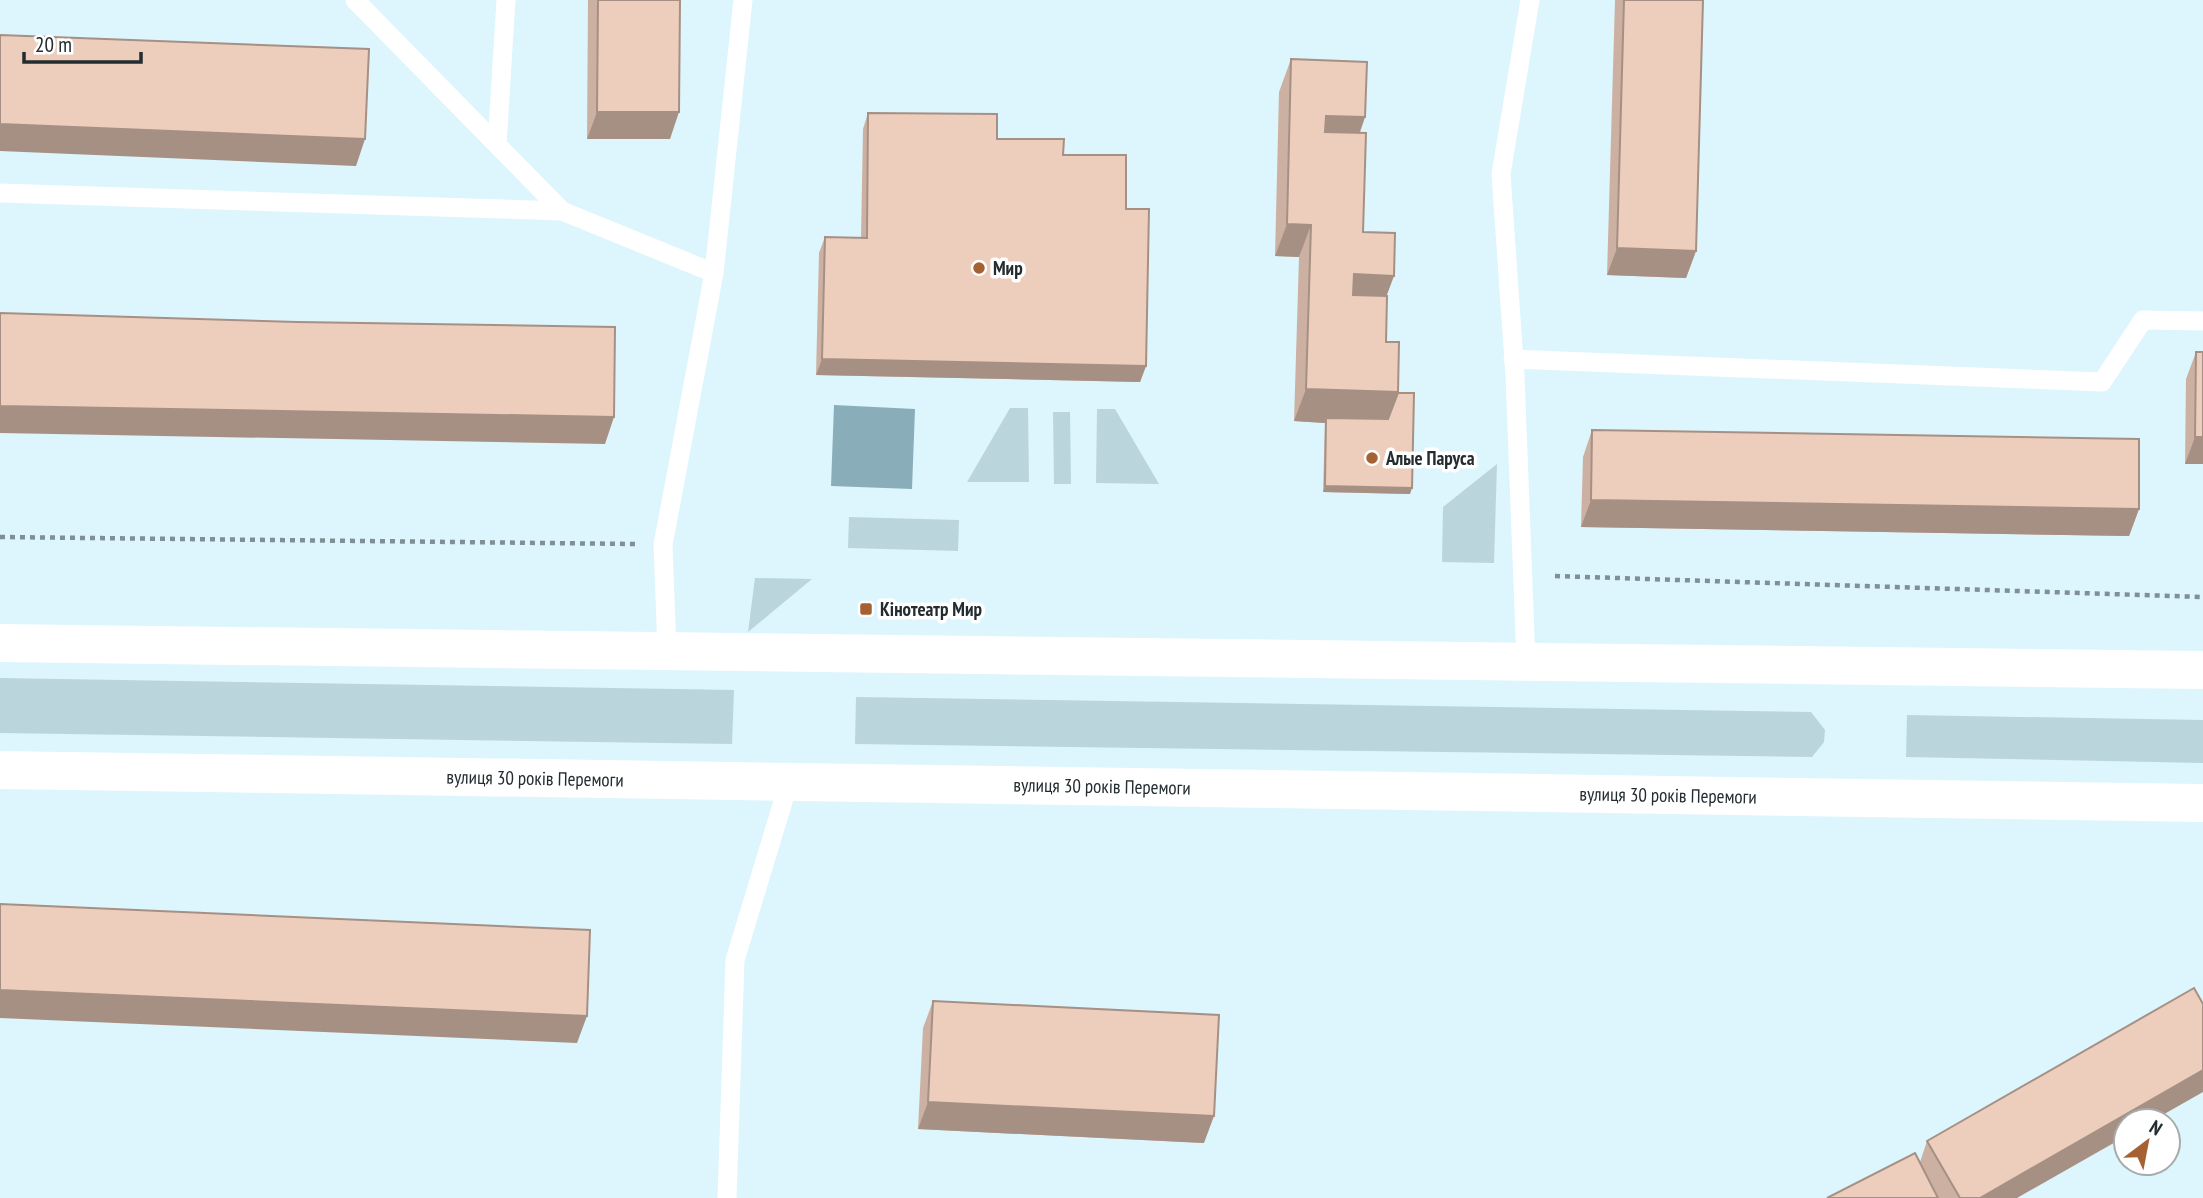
<svg xmlns="http://www.w3.org/2000/svg" width="2203" height="1198" font-family="'PT Sans Narrow',sans-serif">
<rect width="100%" height="100%" fill="#ddf5fd"/>
<path fill="#bbd5dd" d="M1010 408H1028L1029 482H967Z
M1097 409H1115L1159 484 1096 483Z
M1053 412H1070L1071 484H1054Z
M1497 464 1494 563 1442 562 1443 507Z
M849 517 959 520 958 551 848 548Z
M755 578 812 579 748 632Z
M0 678 734 690 732 744 0 733Z
M856 697 1811 712 1825 730 1824 742 1812 757 855 744Z
M1907 715 2203 720V763L1906 757Z"/>
<path fill="#8aaeb9" d="M834 405 915 409 912 489 831 486Z"/>
<g fill="none" stroke-linecap="round" stroke-linejoin="round">
<path stroke="#7f8f95" stroke-width="4.5" stroke-dasharray="5 5" stroke-linecap="butt" d="M0 537 636 544
M1555 576 2203 597"/>
<path stroke="#fff" stroke-width="19" d="M355 0 562 211 714 273 663 545 667 651
M497 145 506 0
M0 193 562 211
M714 273 743 0
M1513 359 2102 382 2143 320 2203 321
M1526 662 1515 376 1501 174 1530 0
M727 1198 735 960 789 782"/>
<path stroke="#fff" stroke-width="38" d="M0 643 2203 670
M0 770 2203 803"/>
</g>
<path fill="#ccb1a2" d="M588 0H680L670 139H587Z
M1615 0H1703L1696 251 1686 278 1607 275Z
M1291 59 1365 117 1360 133 1363 232 1386 296V342L1398 393 1410 494 1323 492 1325 423 1294 421 1299 257 1275 256 1279 92Z
M868 113 997 139 1063 155 1126 209 1146 366 1140 382 816 375 819 253 825 237 861 238 863 129Z
M2196 352H2203V464H2185L2186 379Z
M1592 430 2139 509 2129 536 1581 527 1583 457Z
M933 1001 1204 1143 918 1129 923 1028Z
M1927 1141 2017 1198H1827L1920 1162Z"/>
<path fill="#a69084" d="M597 112H679L670 139H587Z
M1326 116 1365 117 1353 150 1314 148Z
M0 124 365 139 356 166 0 151Z
M1287 224 1311 225 1299 257 1275 256Z
M1617 248 1696 251 1686 278 1607 275Z
M1354 274 1394 276 1382 308 1342 307Z
M822 359 1146 366 1140 382 816 375Z
M1306 389 1398 392 1386 425 1326 418 1325 423 1294 421Z
M0 406 614 417 605 444 0 433Z
M2195 437H2203V464H2185Z
M1325 486 1412 488 1410 494 1323 492Z
M1591 500 2139 509 2129 536 1581 527Z
M0 990 587 1016 577 1043 0 1018Z
M2203 1070V1092L2152 1121H2126V1136L2017 1198H1980Z
M928 1102 1214 1116 1204 1143 918 1129Z"/>
<path fill="#edcebc" stroke="#a69084" stroke-width="2" d="M598 0H680L679 112H597Z
M1624 0H1703L1696 251 1617 248Z
M0 35 369 49 365 139 0 124Z
M1291 59 1367 62 1365 117 1326 116 1325 132 1366 133 1363 232 1395 233 1394 276 1354 274 1353 295 1387 296 1386 342H1399L1398 392 1306 389 1311 225 1287 224Z
M868 113 997 114V139H1064L1063 155H1126V209H1149L1146 366 822 359 825 237 867 238Z
M0 313 297 322 615 327 614 417 0 406Z
M2196 352H2203V437H2195Z
M1398 393H1414L1412 488 1325 486 1326 418 1388 419Z
M1592 430 2139 439V509L1591 500Z
M0 904 590 930 587 1016 0 990Z
M2194 988 2203 1004V1070L1980 1198H1960L1927 1141Z
M933 1001 1219 1015 1214 1116 928 1102Z
M1915 1153 1938 1198H1827Z"/>
<g fill="#a56132" stroke="#fff" stroke-width="2.5">
<circle cx="979" cy="268" r="7"/>
<circle cx="1372" cy="458" r="7"/>
<rect x="859" y="602" width="14" height="14" rx="3.5"/>
</g>
<g text-anchor="middle" dominant-baseline="central" stroke-width="7" stroke-linejoin="round" paint-order="stroke">
<g font-size="19" font-weight="bold" fill="#232c2f" stroke="#fff" text-anchor="start">
<text x="993" y="268">Мир</text>
<text x="1386" y="458">Алые Паруса</text>
<text x="880" y="609">Кінотеатр Мир</text>
</g>
<g font-size="19" fill="#232c2f" stroke="#fff">
<text transform="translate(535 778) rotate(1)">вулиця 30 років Перемоги</text>
<text transform="translate(1102 786) rotate(1)">вулиця 30 років Перемоги</text>
<text transform="translate(1668 795) rotate(1)">вулиця 30 років Перемоги</text>
</g>
</g>
<g transform="translate(2147 1142) rotate(32)"><circle r="33" fill="#ffffff" stroke="#a7abac" stroke-width="2"/>
<path d="M0-5L12 26L0 18L-12 26Z" fill="#a56132"/>
<text y="-10" font-size="19" font-weight="bold" text-anchor="middle" fill="#232c2f">N</text>
</g>
<path d="M24 52v10h117v-10" fill="none" stroke="#232c2f" stroke-width="3.5"/>
<text x="35" y="52" font-size="21" fill="#232c2f" stroke="#ffffff" stroke-width="5" paint-order="stroke">20 m</text>
</svg>
